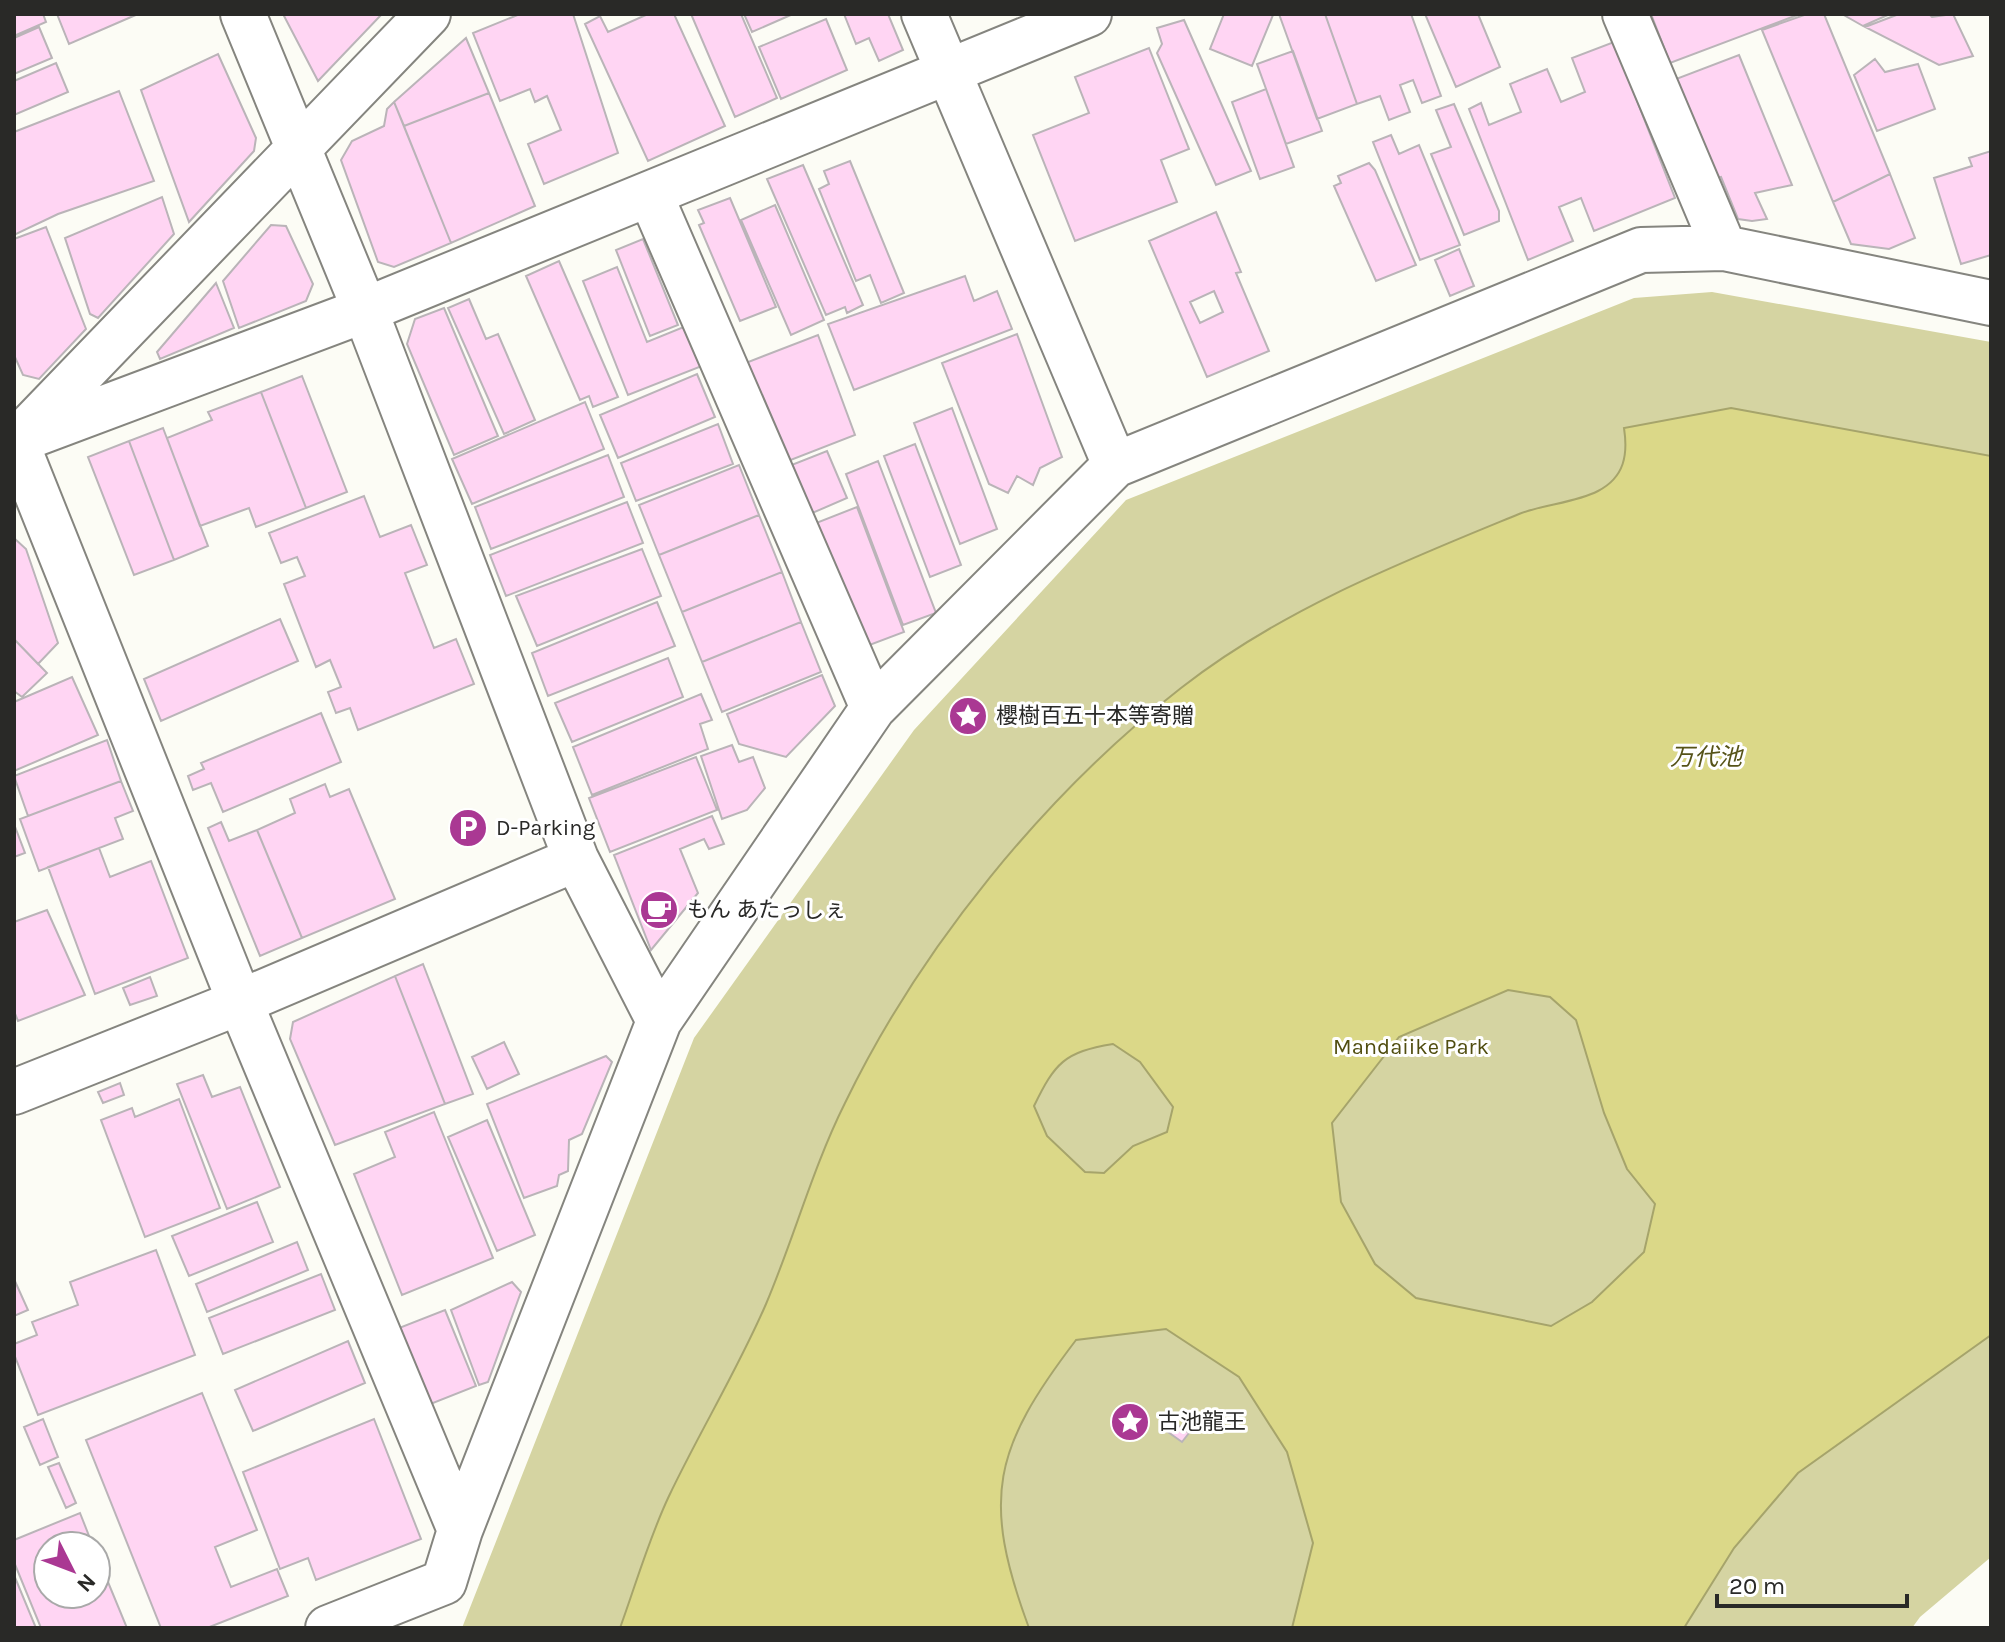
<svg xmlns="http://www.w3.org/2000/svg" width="2005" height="1642" font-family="Karla,'Noto Sans JP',sans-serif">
<rect width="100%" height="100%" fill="#fcfcf5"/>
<path fill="#d5d4a2" d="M1712 292 1991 342V1557L1920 1617 1912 1628H462L694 1038 914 730 1126 500 1634 298Z"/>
<path fill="#dbd888" stroke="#a6a46b" stroke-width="2" fill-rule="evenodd" d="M1731 408 1991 456V1335L1798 1473 1734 1548 1684 1628H1292L1313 1543 1287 1452 1239 1377 1166 1329 1076 1340C993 1449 981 1498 1029 1628H620C636 1584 649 1538 669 1496 700 1431 738 1369 766 1304 794 1238 813 1167 845 1103 920 948 1045 794 1181 688 1282 609 1402 562 1519 514 1544 504 1575 503 1598 491 1625 477 1628 454 1624 428ZM1508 990 1550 997 1576 1020 1604 1113 1627 1169 1655 1204 1644 1252 1592 1302 1551 1326 1416 1298 1375 1264 1341 1202 1332 1123 1399 1037ZM1113 1044 1140 1062 1173 1107 1167 1132 1133 1146 1104 1173 1085 1172 1047 1136 1034 1106C1055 1063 1064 1052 1113 1044Z"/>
<path fill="#ffd5f3" stroke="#bab4b8" stroke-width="2" fill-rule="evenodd" d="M14 14H43L46 22 14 36Z
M57 14H138L69 44Z
M283 14H382L318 81Z
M520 14H573L618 153 544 184 528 144 561 130 547 96 535 102 530 89 500 101 473 33Z
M648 14H674L725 126 648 161 585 24 600 16 608 32Z
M691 14H741L777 98 735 117Z
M744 14H793L752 32Z
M844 14H888L903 50 879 61 869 38 856 44Z
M1224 14 1273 15 1252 66 1210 49Z
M1279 14H1325L1357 104 1317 119Z
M1325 14H1411L1441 96 1422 103 1413 80 1400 85 1410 112 1389 120 1380 96 1357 104Z
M1425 14H1478L1500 67 1456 87Z
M1651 14H1800L1670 63Z
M1807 14H1824L1890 174 1833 202 1762 30Z
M1842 14H1890L1863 26Z
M1899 14H1929L1932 17 1953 14 1973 56 1939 65 1865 27Z
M826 19 847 70 781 99 759 47Z
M1184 20 1251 171 1216 185 1157 53 1162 44 1157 28Z
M39 27 52 58 14 74V38Z
M466 38 489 93 404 126 394 102Z
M1614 42 1675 198 1594 231 1581 198 1559 207 1573 241 1528 260 1469 109 1481 103 1489 125 1521 112 1510 84 1547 69 1561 102 1585 92 1572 58Z
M1149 48 1189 149 1161 160 1177 202 1075 241 1033 135 1089 113 1075 77Z
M1293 51 1322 131 1286 144 1257 64Z
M218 54 256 138 254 151 189 222 141 90Z
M1739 55 1792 185 1755 193 1767 219 1752 221 1738 219 1721 177 1716 178 1676 79Z
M1875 59 1885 72 1918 64 1935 109 1877 131 1854 75Z
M56 63 68 92 14 115V81Z
M1266 89 1294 167 1260 179 1232 102Z
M119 91 154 181 58 214 14 235V132Z
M489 93 535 206 451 243 404 126Z
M394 102 451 243 394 267 378 262 341 160 352 141 384 126 387 109Z
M1454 104 1499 211V221L1464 235 1431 154 1451 147 1436 110Z
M1391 135 1399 154 1419 145 1460 245 1420 260 1373 142Z
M1991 151V255L1961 264 1934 178 1972 166 1969 158Z
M850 161 904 293 881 303 870 275 856 281 819 189 829 184 824 171Z
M1369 163 1375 170 1416 265 1376 281 1334 186 1341 183 1338 176Z
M803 165 863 305 847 313 845 307 826 315 767 179Z
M1890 174 1915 238 1889 249 1851 244 1833 202Z
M162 197 174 234 98 318 90 314 65 238Z
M730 198 776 307 740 321 699 225 704 223 698 210Z
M775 205 824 320 791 335 741 220Z
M1216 212 1241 272 1236 273 1269 351 1207 377 1149 241ZM1214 291 1223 312 1200 323 1190 302Z
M271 225 286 226 313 284 306 301 239 328 223 281Z
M46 227 86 329 39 379 23 375 14 355V239Z
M643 239 678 325 650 336 616 250Z
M1459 249 1474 286 1450 296 1435 260Z
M559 261 618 397 593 407 589 396 580 400 526 276Z
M617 267 647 342 691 324 707 364 628 395 583 281Z
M965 276 974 301 997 291 1012 329 854 390 828 324Z
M216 283 234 328 160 359 157 352Z
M469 299 486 339 498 334 535 420 504 434 448 308Z
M444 308 498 436 454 455 407 344 415 319Z
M1017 334 1062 457 1040 468 1033 485 1017 476 1008 493 989 484 942 363Z
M818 335 855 435 783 463 743 364Z
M697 374 715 417 618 458 600 415Z
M302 376 347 492 306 508 261 392Z
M261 392 306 508 256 527 249 508 200 526 167 438 212 420 208 412Z
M585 402 604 449 472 504 452 459Z
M952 408 997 529 960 544 914 423Z
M718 424 733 464 636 501 621 463Z
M163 428 208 546 174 560 129 441Z
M129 441 174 560 134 575 88 457Z
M915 444 961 565 930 577 884 456Z
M827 451 847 498 810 514 789 466Z
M608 455 624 497 491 549 475 507Z
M878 461 936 613 903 625 846 474Z
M739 465 759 515 659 555 639 505Z
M364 496 380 537 411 525 427 565 405 573 434 648 456 639 474 684 358 730 350 708 336 713 328 692 341 687 330 660 316 667 284 584 305 576 297 557 281 563 269 533Z
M627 502 643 543 506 596 490 555Z
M857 507 904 632 859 649 811 525Z
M759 515 782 572 682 612 659 555Z
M14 538 26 549 58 643 38 664 14 639Z
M642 549 661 596 537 646 516 596Z
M782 572 801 622 702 662 682 612Z
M657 602 675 646 548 696 532 653Z
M280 619 298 661 161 721 144 679Z
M801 622 821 672 722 712 702 662Z
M14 639 47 673 22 697 14 691Z
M668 658 683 697 572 742 555 703Z
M822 675 835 706 786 757 739 744 727 714Z
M72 677 98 735 14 771V702Z
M701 694 712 720 700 724 708 749 592 795 573 747Z
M321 713 341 762 223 812 211 783 193 790 188 776 204 769 201 763Z
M107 740 121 781 28 816 14 776Z
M732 745 739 762 753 757 765 788 747 810 722 819 701 756Z
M696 757 717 810 610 852 589 798Z
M121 781 133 811 115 818 123 839 39 871 20 819Z
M325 784 330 797 349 789 395 899 302 938 257 830 295 813 290 799Z
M712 816 724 844 709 849 704 839 680 849 698 893 651 950 614 855Z
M221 822 229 841 257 830 302 938 260 956 208 828Z
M14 824 25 853 14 857Z
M99 848 110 877 151 861 188 958 95 994 48 867Z
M47 910 85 995 18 1021 14 1011V922Z
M423 964 473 1094 445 1104 395 976Z
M395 976 445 1104 335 1145 290 1039 293 1022Z
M150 977 157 996 130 1005 123 988Z
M504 1042 519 1074 487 1089 472 1057Z
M606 1056 612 1062 582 1134 569 1140 568 1171 559 1175 557 1186 524 1198 487 1104Z
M203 1075 212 1097 240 1087 280 1187 227 1209 177 1084Z
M120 1083 124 1095 103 1103 98 1092Z
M179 1099 220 1208 145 1237 101 1120 132 1108 135 1117Z
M434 1112 493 1258 402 1295 354 1174 395 1157 385 1132Z
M487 1120 535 1235 497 1251 448 1137Z
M257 1202 273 1242 189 1276 172 1236Z
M297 1242 308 1270 207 1312 196 1284Z
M156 1250 195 1355 38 1415 14 1354V1344L37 1335 32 1322 78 1305 70 1282Z
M321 1274 335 1310 223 1354 209 1318Z
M14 1279 28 1310 14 1316Z
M512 1282 521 1292 488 1382 479 1385 451 1310Z
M445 1310 476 1386 428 1405 399 1328Z
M348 1341 365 1383 253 1431 235 1390Z
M202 1393 257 1530 215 1547 231 1587 277 1569 288 1596 207 1628H161L86 1440Z
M43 1419 58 1457 40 1465 24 1427Z
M374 1419 421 1539 316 1580 308 1558 280 1569 243 1472Z
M1175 1423 1189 1433 1182 1442 1168 1432Z
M59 1463 76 1503 66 1508 48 1467Z
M80 1513 93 1546H48V1594H96V1553L127 1628H41L14 1562V1540Z
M14 1575 36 1628H14Z"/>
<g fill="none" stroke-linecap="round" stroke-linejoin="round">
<g stroke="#85857f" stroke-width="48">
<path id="street" d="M243 14 365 310 576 859 659 1021
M924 14 1115 465
M1625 14 1724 248
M650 194 873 708
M27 430 428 14
M14 437 240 1002 460 1530
M16 441 365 310 1089 14
M14 1092 240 1002 576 859
M328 1628 444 1582 460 1530 659 1021 873 708 1115 465 1641 250 1724 248 1991 303"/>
</g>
<use href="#street" stroke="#fff" stroke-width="44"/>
</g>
<defs>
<g id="sight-disc" transform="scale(2)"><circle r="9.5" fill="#aa3893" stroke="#fff"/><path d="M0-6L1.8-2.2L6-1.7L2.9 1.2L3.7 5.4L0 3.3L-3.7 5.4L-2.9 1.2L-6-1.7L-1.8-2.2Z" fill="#fff"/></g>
<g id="parking-disc" transform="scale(2)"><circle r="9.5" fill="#aa3893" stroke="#fff"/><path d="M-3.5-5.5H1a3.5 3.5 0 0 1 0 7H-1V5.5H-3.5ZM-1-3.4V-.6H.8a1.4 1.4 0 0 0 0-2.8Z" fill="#fff"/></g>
<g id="cafe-disc" transform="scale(2)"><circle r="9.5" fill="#aa3893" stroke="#fff"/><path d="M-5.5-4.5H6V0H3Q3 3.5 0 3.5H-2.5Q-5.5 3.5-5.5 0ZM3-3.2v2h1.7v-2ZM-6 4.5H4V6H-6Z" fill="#fff"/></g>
</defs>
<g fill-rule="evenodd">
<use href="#sight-disc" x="968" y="716"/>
<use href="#parking-disc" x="468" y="828"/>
<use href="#cafe-disc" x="659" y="910"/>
<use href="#sight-disc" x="1130" y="1422"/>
</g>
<g text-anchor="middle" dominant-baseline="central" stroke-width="6" stroke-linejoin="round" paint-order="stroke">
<g font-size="22" fill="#292927" stroke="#fff" text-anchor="start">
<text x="996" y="716">櫻樹百五十本等寄贈</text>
<text x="496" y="828">D-Parking</text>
<text x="687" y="910">もん あたっしぇ</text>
<text x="1158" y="1422">古池龍王</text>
</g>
<g font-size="22" fill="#504d10" stroke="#fff">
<text x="1411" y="1047">Mandaiike Park</text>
</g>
<g font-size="24" font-style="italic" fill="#565318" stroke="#fff">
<text x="1706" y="757">万代池</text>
</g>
</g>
<rect width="2005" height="1642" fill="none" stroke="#292927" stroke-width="32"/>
<g transform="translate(72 1570) rotate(132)"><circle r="38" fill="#ffffff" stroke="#a9a9a9" stroke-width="2"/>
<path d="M0-6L14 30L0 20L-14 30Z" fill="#aa3893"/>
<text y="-12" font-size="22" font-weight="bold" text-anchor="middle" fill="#292927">N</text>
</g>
<path d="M1717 1594v12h190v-12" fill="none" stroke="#292927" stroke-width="4"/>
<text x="1729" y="1594" font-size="24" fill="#292927" stroke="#ffffff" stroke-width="6" paint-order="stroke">20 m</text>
</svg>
